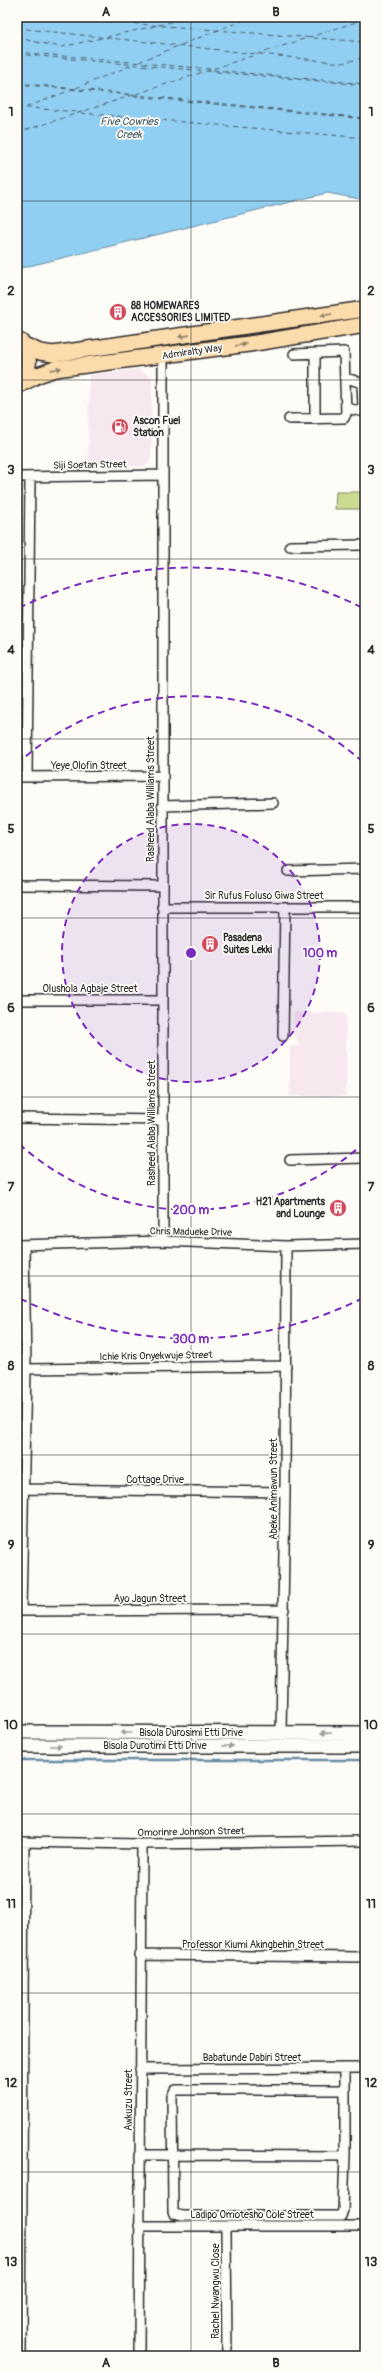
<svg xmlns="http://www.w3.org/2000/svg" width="382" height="2373" font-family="Pangolin,sans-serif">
<rect width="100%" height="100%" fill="#fdfcf7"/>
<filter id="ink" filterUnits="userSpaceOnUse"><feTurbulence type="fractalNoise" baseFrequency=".025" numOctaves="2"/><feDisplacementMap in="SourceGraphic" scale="8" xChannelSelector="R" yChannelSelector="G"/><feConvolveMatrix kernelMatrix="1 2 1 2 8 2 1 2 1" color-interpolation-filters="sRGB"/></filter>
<g filter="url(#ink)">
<path fill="#f7e8ef" d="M138 369 152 377 151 458 149 463 143 466H88L89 375Z
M294 1012 346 1013V1096H290V1046H301L293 1033Z"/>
<path fill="#c9dc91" stroke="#7a845e" d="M17 345 23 361 17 380Z
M336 492H364V509H335Z"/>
<path fill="#91cff2" stroke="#688da2" d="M17 17H365V200L327 193 17 269Z"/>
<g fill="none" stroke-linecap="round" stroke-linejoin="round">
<path stroke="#688da2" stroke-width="2.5" d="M17 1760H365"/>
<path stroke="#4a5c67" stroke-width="1" stroke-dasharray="5 4" stroke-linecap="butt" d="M53 17 365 42
M158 25 194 17
M17 28 257 54
M106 37 155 26
M17 38 61 47 102 38
M181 45 251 17
M17 52 210 69
M17 54 204 71
M260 54 343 63 365 57
M139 62 178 46
M213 70 365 84
M207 71 365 85
M17 83 365 118
M17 84 130 95
M76 88 132 65
M133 96 365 119
M17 107 78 112
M27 107 71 90
M17 111 24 108
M81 113 365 138
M17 133 365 19"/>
<g stroke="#2b2b2b" stroke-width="12">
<path id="minor" d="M163 356V1241
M346 378 362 383 363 407 360 411 346 408
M289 419 344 418 346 414 344 352 294 354
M315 419V353
M17 477 163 475
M290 546 365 545
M17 777 162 776
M27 777 30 477
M162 806 273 803
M288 871 365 869
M17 885 162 886
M162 907H365
M17 1000H162
M283 1036 285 907
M17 1118 162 1120
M290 1160 365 1158
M17 1245 163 1241 286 1246 365 1244
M26 1369 286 1366
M23 1489 285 1492
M17 1611 284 1610
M21 1611 26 1369 24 1245
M281 1733 285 1492 286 1246
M17 1842 142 1844 365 1841
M140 1955 365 1957
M140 2069 365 2068
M139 2155H172L345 2156 343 2210 341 2216H183L174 2214 173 2211 172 2096 175 2090H345
M345 2156V2068
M139 2226H365
M226 2226 227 2356
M21 2356 24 1842
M139 2356 142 1844"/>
</g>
<g stroke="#2b2b2b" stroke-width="16">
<path id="secondary" d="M17 1732 365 1733
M17 1746H365"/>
</g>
<g stroke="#2b2b2b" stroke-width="18">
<path id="primary" d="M24 345 40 352 53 354 365 309
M21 384 38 375 55 369 249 344 365 325
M19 385C30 373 32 355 21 342"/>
</g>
<use href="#minor" stroke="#fdfcf7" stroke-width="9"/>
<use href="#secondary" stroke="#fdfcf7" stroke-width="13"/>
<use href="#primary" stroke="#fcdcac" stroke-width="15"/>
</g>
<defs><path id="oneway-solid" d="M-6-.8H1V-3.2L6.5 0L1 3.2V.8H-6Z"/></defs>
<g fill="#94846c">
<use href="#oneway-solid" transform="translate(326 315) rotate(172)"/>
<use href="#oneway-solid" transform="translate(184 336) rotate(172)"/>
<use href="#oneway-solid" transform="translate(241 345) rotate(-8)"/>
<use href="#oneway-solid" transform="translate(56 369) rotate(-11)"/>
</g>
<g fill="#9e9e9b">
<use href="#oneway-solid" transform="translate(126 1733) rotate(-180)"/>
<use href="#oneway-solid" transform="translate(326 1733) rotate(180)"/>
<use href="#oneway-solid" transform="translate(56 1746)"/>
<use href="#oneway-solid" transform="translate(228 1746)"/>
</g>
</g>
<path fill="none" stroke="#2b2b2b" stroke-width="1" stroke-opacity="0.55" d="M191 17V2356M17 201H365M17 380H365M17 559H365M17 739H365M17 918H365M17 1097H365M17 1276H365M17 1455H365M17 1634H365M17 1814H365M17 1993H365M17 2172H365"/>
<circle cx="191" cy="953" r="129" fill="#7b2cbf" fill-opacity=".12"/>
<g fill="none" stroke="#7b2cbf" stroke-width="2" stroke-dasharray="7 5">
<circle cx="191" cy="953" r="129"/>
<path d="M365 1142A257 257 0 0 1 17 1142M17 764A257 257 0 0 1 365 764"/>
<path d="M363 1298A386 386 0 0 1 19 1298M19 608A386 386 0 0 1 363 608"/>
</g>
<defs>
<g id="building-disc" transform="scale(0.9)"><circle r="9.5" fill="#d1495b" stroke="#fdfcf7"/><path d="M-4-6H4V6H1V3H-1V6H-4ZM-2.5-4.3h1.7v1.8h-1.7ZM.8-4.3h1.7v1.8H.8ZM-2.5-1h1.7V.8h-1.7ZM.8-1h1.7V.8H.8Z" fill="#fff"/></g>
<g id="fuel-disc" transform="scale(0.9)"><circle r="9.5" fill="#d1495b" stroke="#fdfcf7"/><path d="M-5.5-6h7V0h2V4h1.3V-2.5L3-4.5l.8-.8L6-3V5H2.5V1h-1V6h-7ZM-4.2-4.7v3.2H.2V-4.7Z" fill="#fff"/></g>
</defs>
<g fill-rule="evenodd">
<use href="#building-disc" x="118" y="312"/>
<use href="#fuel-disc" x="120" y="427"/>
<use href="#building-disc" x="210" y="944"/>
<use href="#building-disc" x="338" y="1208"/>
</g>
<g text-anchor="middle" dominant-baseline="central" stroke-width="3.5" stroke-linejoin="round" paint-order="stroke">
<g font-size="10" font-weight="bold" fill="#2b2b2b" stroke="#fdfcf7" text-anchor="start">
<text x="131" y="306">88 HOMEWARES<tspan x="131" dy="12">ACCESSORIES LIMITED</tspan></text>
<text x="133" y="421">Ascon Fuel<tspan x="133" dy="12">Station</tspan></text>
<text x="223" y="938">Pasadena<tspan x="223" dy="12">Suites Lekki</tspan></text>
<text x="325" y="1202" text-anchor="end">H21 Apartments<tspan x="325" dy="12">and Lounge</tspan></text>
</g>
<g font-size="10" fill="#2b2b2b" stroke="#fdfcf7">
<text transform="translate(192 352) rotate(-8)">Admiralty Way</text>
<text transform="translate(90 465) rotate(-1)">Siji Soetan Street</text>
<text x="89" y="766">Yeye Olofin Street</text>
<text transform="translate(151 799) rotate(-90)">Rasheed Alaba Williams Street</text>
<text x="264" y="896">Sir Rufus Foluso Giwa Street</text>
<text x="90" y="989">Olushola Agbaje Street</text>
<text transform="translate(152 1123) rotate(-90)">Rasheed Alaba Williams Street</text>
<text transform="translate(191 1232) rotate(1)">Chris Madueke Drive</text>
<text transform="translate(156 1356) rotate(-1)">Ichie Kris Onyekwuje Street</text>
<text x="155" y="1480">Cottage Drive</text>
<text transform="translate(274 1489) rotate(-90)">Abeke Animawun Street</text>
<text x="150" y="1599">Ayo Jagun Street</text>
<text x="191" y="1733">Bisola Durosimi Etti Drive</text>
<text x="155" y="1746">Bisola Durotimi Etti Drive</text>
<text transform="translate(191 1832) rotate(-1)">Omorinre Johnson Street</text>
<text x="253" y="1945">Professor Kiumi Akingbehin Street</text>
<text x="252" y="2058">Babatunde Dabiri Street</text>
<text transform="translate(129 2100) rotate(-90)">Awkuzu Street</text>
<text x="252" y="2215">Ladipo Omotesho Cole Street</text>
<text transform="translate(216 2291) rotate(-90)">Rachel Nwangwu Close</text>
</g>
<g font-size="11" font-style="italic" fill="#4a5c67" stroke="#fdfcf7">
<text x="129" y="121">Five Cowries<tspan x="129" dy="13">Creek</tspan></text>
</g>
</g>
<circle cx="191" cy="953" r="6" fill="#7b2cbf" stroke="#fdfcf7" stroke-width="2"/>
<g font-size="12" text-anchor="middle" font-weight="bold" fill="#7b2cbf" stroke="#fdfcf7" stroke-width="3.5" stroke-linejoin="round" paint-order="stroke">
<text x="320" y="957">100 m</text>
<text x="191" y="1214">200 m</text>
<text x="191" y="1343">300 m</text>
</g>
<rect width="382" height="2373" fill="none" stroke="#fdfcf7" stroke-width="44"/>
<rect x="22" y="22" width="338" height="2329" fill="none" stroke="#2b2b2b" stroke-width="1.5"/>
<g font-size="13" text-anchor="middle" font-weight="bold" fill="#2b2b2b">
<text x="106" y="16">A</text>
<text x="276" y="16">B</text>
<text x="11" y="116">1</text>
<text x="371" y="116">1</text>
<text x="11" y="295">2</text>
<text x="371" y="295">2</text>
<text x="11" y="474">3</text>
<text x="371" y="474">3</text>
<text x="11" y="654">4</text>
<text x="371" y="654">4</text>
<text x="11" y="833">5</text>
<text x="371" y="833">5</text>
<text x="11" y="1012">6</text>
<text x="371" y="1012">6</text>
<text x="11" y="1191">7</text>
<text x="371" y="1191">7</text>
<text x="11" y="1370">8</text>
<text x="371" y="1370">8</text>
<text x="11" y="1549">9</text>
<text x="371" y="1549">9</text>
<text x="11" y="1729">10</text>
<text x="371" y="1729">10</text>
<text x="11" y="1908">11</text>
<text x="371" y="1908">11</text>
<text x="11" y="2087">12</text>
<text x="371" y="2087">12</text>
<text x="11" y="2266">13</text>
<text x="371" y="2266">13</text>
<text x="106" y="2367">A</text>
<text x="276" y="2367">B</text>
</g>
</svg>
